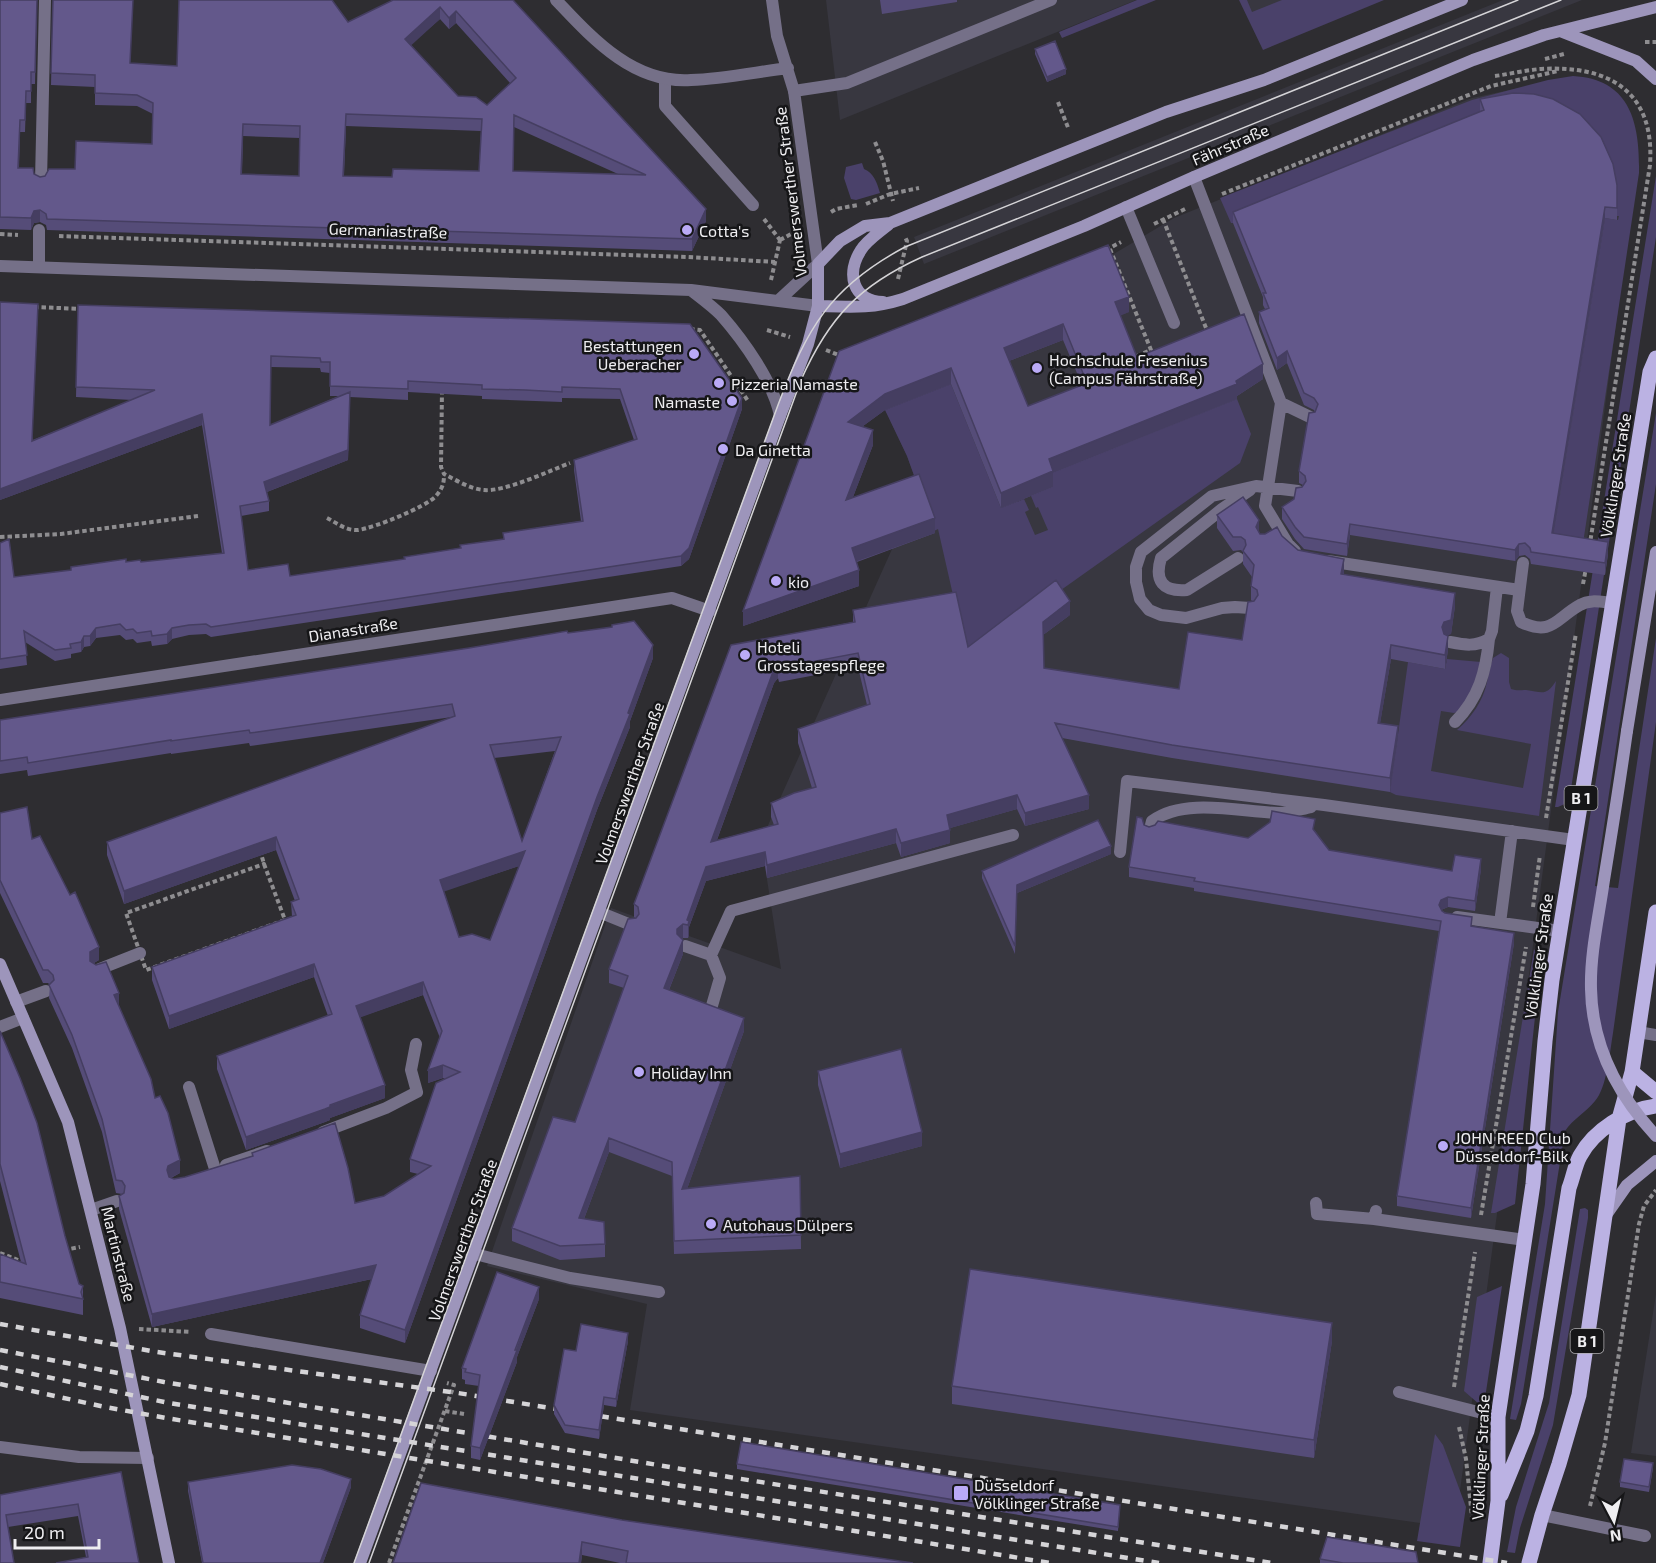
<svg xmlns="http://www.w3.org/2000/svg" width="1656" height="1563" font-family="'Exo 2',sans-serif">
<rect width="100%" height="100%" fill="#2e2d31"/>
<path fill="#383740" d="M826 0H1136L840 120Z
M1242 0H1309L1251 23Z
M1503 0H1582L924 264 914 237Z
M1552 81 1637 167 1455 1528 630 1410 647 1304 487 1266 611 908 781 969 761 841 919 489 907 456 860 356 1107 258 1174 218 1472 98Z
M1656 1294V1456L1631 1453Z"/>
<path fill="#4a416a" d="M1137 0H1156L1062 38 1059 32Z
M1239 0H1247L1252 12 1282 0H1384L1263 50Z
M1573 76C1631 79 1640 124 1639 173L1582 550 1552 545 1605 218 1618 220 1619 216H1616L1482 108 1480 110 1484 122 1233 223H1231L1220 198 1472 100 1548 80Z
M862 163 864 169C874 173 877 183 880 193L856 200 851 199 844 178 846 167Z
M1656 176V237L1569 802 1558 807H1555Z
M951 384 1001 508 1024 499 1029 510 1025 512 1035 535 1048 530 1038 507 1036 508 1031 496 1049 474 1237 399 1251 434 1240 463 1054 595 973 683 938 529 934 531 907 456 885 410Z
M1656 413V484L1595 886 1618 888 1656 638V722L1613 1033C1610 1050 1607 1088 1595 1101 1586 1112 1573 1119 1565 1131L1521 1404 1516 1420 1510 1419 1545 1204 1558 1012Z
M1501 653 1509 658V682L1511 689C1517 691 1520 690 1526 690 1542 692 1546 697 1556 681L1539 816 1396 795 1390 792 1408 662 1445 669 1447 659 1481 662 1480 675 1460 711 1454 713 1441 711 1431 771 1523 788 1531 744 1457 730C1472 717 1483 701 1487 682 1489 674 1490 666 1493 658Z
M1534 949 1541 961 1515 1204 1495 1213H1491Z
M1585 1208 1588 1210V1218L1553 1425 1520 1528 1515 1553 1507 1552 1516 1507 1549 1403 1580 1209Z
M1502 1286 1484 1405 1479 1404 1464 1391 1477 1297Z
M1435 1434 1443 1445 1466 1507 1460 1547 1417 1541Z"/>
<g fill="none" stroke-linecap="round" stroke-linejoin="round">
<path stroke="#8e8d90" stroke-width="4" stroke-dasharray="4.5 3" stroke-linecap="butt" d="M1645 42H1656
M1545 59 1564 54
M1495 76C1510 74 1526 70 1541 69 1609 65 1655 91 1650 165L1590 543
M1058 102 1069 130
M875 142 883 161 893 201
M1222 194 1491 86 1558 71
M866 204 890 194 919 188
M831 212 836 209 858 205
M764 219 780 240
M1163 219 1208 333
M1154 224 1185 209
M0 234 18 235
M59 236 688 257 775 262
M780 240 793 233
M1110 249 1151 350 1132 358
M1106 250 1121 242
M898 279 907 241 905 237
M771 280 780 240
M34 307 83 309
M690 329 700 330 748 401
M767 330 790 337
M826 350 841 356
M442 390 441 467 444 474C456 480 470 489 484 490 505 492 549 471 570 463
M327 518C337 523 346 531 358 530 374 528 426 507 436 496 442 489 444 484 444 475
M0 537 61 534 198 516
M1583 584 1586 568
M1546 818 1576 633
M260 850 264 864
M264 864 285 920 146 970 126 913Z
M1533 907 1540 855
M1481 1215 1526 947
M64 1250 80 1247
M0 1253 18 1260 25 1259
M139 1329 191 1332
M1454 1387 1475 1252
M445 1411 464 1414
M1459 1427 1466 1459 1472 1517
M1590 1506 1605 1443 1639 1224 1644 1206 1656 1190
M389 1563 454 1385 447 1383"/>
<path stroke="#757088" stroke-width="12" d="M665 79V106L753 205
M794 91 847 83 1051 0
M1194 177 1281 403 1265 506 1288 544 1295 551
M41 181 45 0
M1126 207 1174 323
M39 267V230
M1281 403 1310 417
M1238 558 1187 590C1163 592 1154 581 1161 558L1222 509 1250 490
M1328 561 1519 590
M1523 563 1517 611 1521 622C1552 637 1556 618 1580 605 1590 599 1601 602 1612 603
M1250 608 1235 607 1222 608 1186 618 1161 615 1149 610 1140 599 1136 582V567L1141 552 1212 496 1256 486 1298 491
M1450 642C1465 645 1475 647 1489 639L1492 631 1497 587
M1455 722C1479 698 1486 671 1489 639
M1150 829 1152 821C1185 797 1241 812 1279 813 1289 813 1301 809 1311 807
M1120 852 1127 781 1324 805 1574 840
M599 912 631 925
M1457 917 1560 931
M1500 923 1512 831
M685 946 711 955 731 911 1013 835
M97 970 140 953
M16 1002 46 991
M711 1009 720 978 711 955
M0 1027 23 1018
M1638 1032 1656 1035
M189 1087 215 1169
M323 1132 386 1108 417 1092 411 1070 416 1044
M226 1165 267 1151
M1316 1203 1317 1214 1374 1219
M91 1210 117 1201
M1376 1211 1374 1219 1525 1240
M475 1254 570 1278 659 1292
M211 1334 431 1371
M1399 1392 1498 1417
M0 1447 79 1457 148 1458
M1542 1515 1645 1536"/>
<path stroke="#757088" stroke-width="12" d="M556 0C592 38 633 84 691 80 723 79 756 72 788 68
M772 0 777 36 794 91 818 264 779 300
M0 266 691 290 818 306
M692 291C701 298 712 306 721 315 743 340 774 383 780 416
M0 700 672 598 710 611"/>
<path stroke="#9d95bb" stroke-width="12" d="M1560 31 1636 61 1656 79
M883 302C852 301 846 273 861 250 867 240 880 232 889 224
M818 306C851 307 871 309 903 299L1084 226 1194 177 1473 60 1544 35 1656 7
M1627 731 1656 552
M0 964 68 1122 120 1328 169 1563
M1606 1215 1627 1185 1656 1161
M360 1563 780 416 808 344 818 306V264L840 241 865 226 890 223 1166 112 1264 80 1462 0"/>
<path stroke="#bbb2e3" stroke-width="15" d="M1632 1072 1656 1092
M1501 1495 1527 1431 1536 1396 1569 1188C1573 1178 1575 1165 1580 1156 1594 1130 1626 1110 1656 1106
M1490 1563 1498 1501V1417L1533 1184 1545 1041 1552 980 1650 372 1656 358
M1529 1563 1542 1515 1559 1464 1579 1395 1619 1119 1632 1072 1656 912"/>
<path stroke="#d5d4d7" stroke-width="1.5" d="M354 1563 778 405C807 328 830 287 905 247L1518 0
M369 1563 801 380C829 317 860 285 922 257L1561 0"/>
<path stroke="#d5d4d7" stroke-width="4.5" stroke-dasharray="8 8" stroke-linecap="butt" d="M0 1324 157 1352 458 1393 1507 1563
M0 1350 164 1382 729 1477 1272 1563
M0 1367 169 1403 1159 1563
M0 1384 105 1407 172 1419 1050 1563"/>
<path stroke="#9d95bb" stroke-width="12" d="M1627 731C1620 781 1612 831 1604 880 1599 916 1590 953 1591 989 1592 1046 1618 1095 1656 1136"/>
</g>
<path fill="#554c78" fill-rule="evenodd" d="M0 0H37L35 84H31V103H26L25 132H20L19 168 34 174 40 177 75 169 152 144 153 114 137 106 95 105V87L51 85 53 0 130 63 177 66 348 22 393 0H513L706 221 692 251 47 230 46 225 40 222 34 223 31 230 0 229ZM440 19 449 29 456 23 510 83 487 105 458 96 410 45ZM346 126 481 131 479 171 392 177 344 176ZM514 127 618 174 513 171ZM243 136 300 138 299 176 242 174Z
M880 0H957V2L882 14Z
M1035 49 1066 74 1047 82 1035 54Z
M1480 99 1617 185V220L1605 218 1554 534 1608 554 1605 575 1531 564 1530 559 1525 555 1519 556 1515 561 1350 535 1347 556 1304 549 1295 539 1282 519V507L1294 499 1303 485 1299 483V471L1315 412 1314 410 1304 405 1287 363 1277 370 1259 323V312L1265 309 1263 305V297L1233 223V212L1480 112Z
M0 302 33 440 132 400 76 397 78 305 690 324 742 409 689 559 681 566 211 637 206 634 189 635 172 639 167 644 152 646 151 641 137 643 133 639 126 640 120 635 96 638 90 646 84 647 81 652 71 654V658L55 661 25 642 27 665 0 669V543L14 577 71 570 126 562H141L222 553 202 425 0 500ZM271 367 320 368 321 372 330 373V396H339L270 425ZM408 392 482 396V399L562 402V398L620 399 634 440 574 460V470L581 521 503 533V539L404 559 290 576 248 570 241 516 269 511V501L267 492 348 460 350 397 408 400Z
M1129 312 1120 315 1137 357 1263 379 1237 396V399L1053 473V487L1001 508 951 384 885 410 863 426 873 445 853 497 935 533 857 562 859 586 743 626 839 351ZM1063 340 1082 385 1028 406 1009 361Z
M1217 515 1259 532 1260 534 1282 536 1298 550 1344 572V575L1455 606 1451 634 1447 635 1448 650 1445 669 1391 659 1380 723 1398 740 1390 792 1172 758 1062 738 1089 809 1025 826 1017 809 950 828V843L901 857 896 843 767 878 765 866 706 881 689 927V935L688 938H683L682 939 683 954 669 990 744 1031 687 1189 800 1176 801 1249 674 1254 672 1176 609 1152 584 1219 605 1244V1257L560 1260 512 1241V1228L575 1122 624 988 609 983V969L635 918 634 917V904L731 645 853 622V610L968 647 1070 615 1043 635 1044 668 1179 689 1242 640 1253 602 1251 600V586L1252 577 1243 564V552L1241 550 1233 551 1217 528ZM858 667 867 705 798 729V743L812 788 771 803V817L774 825 717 840 774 683 778 678 779 682Z
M568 633 653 658 630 721V727L597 810 405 1343 360 1328V1315L372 1279 152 1327 119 1209V1196L122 1194 116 1193 102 1132 72 1048 49 998 50 985 48 983H43L0 893V813L32 839 99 960 94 963 119 1006 155 1098 180 1173 171 1178 174 1179 185 1177 252 1156V1153L355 1203 384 1196 418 1174 410 1172V1159L445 1079 443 1078 428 1083 440 1038 423 995 360 1017 385 1098 330 1118V1120L325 1122 246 1150 217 1069V1056L328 1016 314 977 169 1029 152 980V967L292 916 291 902 295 901 276 850 124 904 107 855V842L452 717 250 746 249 743 171 754V753L28 776 27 770 0 774V720ZM555 751 522 841 494 758ZM519 866 490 940 459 937 443 891Z
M1144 825 1149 827 1155 825 1248 838 1315 831 1329 850 1452 871 1481 869 1475 911 1448 907 1441 910 1442 911 1472 926 1514 943 1471 1218 1397 1206V1196L1439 931 1194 891V888L1129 877V867Z
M1111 854 1017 893 1015 954 982 878V871Z
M0 1031 65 1236 79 1284 83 1286V1315L0 1298V1254L21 1262 0 1181Z
M818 1071 922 1146 840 1168 818 1085Z
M539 1299 517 1357V1362L480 1460 471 1458V1446L479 1386 465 1384V1380L462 1379V1368Z
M628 1341 616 1407 604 1405 599 1439 565 1433 554 1414V1405L576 1351Z
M1332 1341 1314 1458 952 1404V1386Z
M737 1464 1120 1505 1118 1531 737 1469Z
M1653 1468 1649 1492 1620 1487V1482Z
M121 1472 139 1563 86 1557 78 1516 8 1527 0 1495Z
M188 1482 351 1487 323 1563H202L188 1491Z
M622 1520 913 1563H620L582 1555 581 1563H393Z
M1320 1559 1418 1563H1320Z"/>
<path fill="#453e61" d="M440 7V19L405 51V39Z
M456 11V23L449 29V18Z
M1066 69V74L1047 82V77Z
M1605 207V218L1552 545V533Z
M706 209V221L692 251V239Z
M40 210V222L34 223 31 230V218L34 211Z
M1129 297V312L1115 318V302Z
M1063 324V340L1004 363V348Z
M1287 351V363L1277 370V358Z
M1263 364V379L1237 396V399L1053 473V487L1001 508V493L1049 459 1236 381Z
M951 368V384L885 410 848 437V422L885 394Z
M350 392 348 460 264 493V482Z
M742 398V409L689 559 681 566V556Z
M202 414V425L0 500V489Z
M873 430V445L846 515V500Z
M935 518V533L852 563V548Z
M1259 520V533L1256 527Z
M1350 524V535L1347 556V544Z
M1608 542V554L1605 575V563Z
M1519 544V556L1515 561V550Z
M1344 559V572L1341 588V574Z
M859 570V586L743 626V611Z
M1455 593V606L1451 634 1444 636 1442 627Z
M1070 601V615L1043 635V622Z
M96 628V638L90 646V636Z
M172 628V639L167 644V634Z
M84 636V647L81 652V642Z
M1448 636V650L1445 669V655Z
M653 645V658L630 721V727L597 810 405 1343V1330L597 797Z
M1391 645V659L1378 736V723Z
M778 664V678L774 683 711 856V842L774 669Z
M1398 726V740L1390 792V778Z
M1017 795V809L947 829V815Z
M1089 795V809L1025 826V813Z
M896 829V843L767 878V865Z
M950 830V843L901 857V843Z
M276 837V850L124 904V891Z
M1111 846V854L1017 893 1015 954 1017 885Z
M525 851V864L440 893V880Z
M765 852V866L706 881 689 927V935L688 938V925L687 920 706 867Z
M1481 859V869L1475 911V901Z
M1448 897V907L1441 910 1439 905 1441 900Z
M683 924V938L677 943V929Z
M1514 933V943L1471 1218V1208Z
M683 940V954L664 1002V988Z
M99 947V960L90 965V974V952Z
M314 964V977L169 1029V1016Z
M423 982V995L356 1019V1006Z
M119 993V1006L114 995Z
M744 1018V1031L682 1203V1189Z
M443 1065V1078L428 1083V1070Z
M385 1085V1098L330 1118V1120L325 1122 246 1150V1137Z
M922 1132V1146L840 1168V1154Z
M609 1138V1152L579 1232V1218Z
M180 1160V1173L168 1179 167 1170 168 1166Z
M376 1265V1278L152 1327V1314Z
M539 1287V1299L517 1357V1362L480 1460V1448Z
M1332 1323V1341L1314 1458V1440Z
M628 1333V1341L616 1407V1399Z
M604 1397V1405L599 1439V1430Z
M351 1479V1487L323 1563H320Z
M582 1542V1555L581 1563H579Z"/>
<path fill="#63588b" stroke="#453e61" stroke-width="1.5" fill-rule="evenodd" d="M0 0H37L35 72H31V91H26L25 120H20L18 168H33L34 174 40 177 45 176 49 169H75L76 141 152 144 153 103 137 95 95 93V75L51 73 53 0H133L130 63 177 66 179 0H332L348 22 393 0H513L706 209 692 239 47 219 46 214 40 210 34 211 31 218 0 217ZM440 7 449 18 456 11 516 78 487 105 476 97 458 96 405 39ZM346 114 482 119 479 171 393 169 392 177 343 176ZM514 115 646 175 513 171ZM243 124 300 126 299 176 241 174Z
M1055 41 1066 69 1047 77 1035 49Z
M1513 93 1534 94 1553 99 1580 114 1601 137 1613 164 1617 185V208L1605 207 1552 533 1608 542 1605 563 1531 552 1530 548 1525 543 1519 544 1515 550 1350 524 1347 544 1304 537 1295 527 1282 507 1294 499 1296 488 1302 487 1306 481 1305 476 1299 471 1309 413 1315 412 1318 404 1314 398 1304 393 1287 351 1277 358 1259 312 1269 308 1263 293H1266L1233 212 1484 110 1480 99Z
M1108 245 1129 297 1115 302 1137 357 1244 314 1263 364 1236 381 1237 384 1049 459 1053 471 1001 493 951 368 885 394 848 422 873 430 846 500 919 474 935 518 852 548 859 570 743 611 839 351ZM1063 324 1087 383 1028 406 1004 348Z
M0 302 38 304 32 441 155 390 76 387 78 305 690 324 742 398 689 548 681 556 211 627 206 624 189 625 172 628 167 634 152 636 151 631 137 633 133 629 126 630 120 624 96 628 90 636H84L81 642 70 644 71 648 55 650 24 631 27 655 0 659V543L9 539 14 577 71 570V567L126 559V562L140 560 141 562 224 553 202 414 0 489ZM271 356 320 358 321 362H330V386L408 389V381L482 385V389L525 390 562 392V387L620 389 637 439 574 460 583 521 516 531 503 533 504 539 460 545 461 548 404 557 405 559 290 576 288 564 248 570 240 506 269 501 264 482 348 450 350 392 270 425Z
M1243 497 1259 520 1256 527 1260 534H1265L1277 527 1282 536 1298 550 1344 559 1341 574 1455 593 1451 620 1444 622 1442 627 1444 634 1448 636 1445 655 1391 645 1378 723 1398 726 1390 778 1172 745 1055 723 1089 795 1025 813 1017 795 947 815 950 830 901 843 896 829 767 865 765 852 706 867 687 920 689 921 688 925 683 924 677 929V934L683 940 664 988 744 1018 682 1189 800 1176 801 1235 674 1241 672 1162 609 1138 579 1218 604 1222 605 1244 560 1246 512 1228 553 1117 575 1122 628 976 609 969 628 919 636 918 639 914 638 907 634 904 731 645 855 622 853 610 956 592 968 647 1056 580 1070 601 1043 622 1044 668 1179 689 1188 632 1242 640 1248 602 1254 601 1258 595 1257 590 1251 586 1254 565 1243 551 1246 545 1245 540 1241 537H1233L1217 515ZM858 653 870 704 798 729 816 787 794 793 771 803 778 824 711 842 774 669 778 664 779 668Z
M634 621 653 645 628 713 630 714 597 797 405 1330 360 1315 376 1265 152 1314 119 1196 124 1193 125 1186 122 1181 116 1180 102 1119 72 1035 49 985 54 980 53 975 48 970H43L0 880V813L27 807 32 839 40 836 70 895 75 892 99 947 90 952V961L96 965 106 962 119 993 114 995 151 1079 155 1098 160 1096 168 1113 180 1160 168 1166 167 1170 169 1177 174 1179 185 1177 253 1156 252 1153 335 1123 348 1168 355 1203 384 1196 431 1166 410 1159 436 1083 460 1072 443 1065 428 1070 442 1031 423 982 356 1006 385 1085 330 1105V1107L325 1109 246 1137 217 1056 332 1014 314 964 169 1016 152 967 296 915 291 902 299 899 276 837 124 891 107 842 455 716 452 704 250 733 249 730 171 741V740L28 763 27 757 0 761V720L469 648 567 631 568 633 612 627V625ZM561 737 522 841 490 745ZM525 851 490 940 472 934 459 937 440 880Z
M1272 811 1315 819 1313 829 1329 850 1452 871 1455 855 1481 859 1475 901 1448 897 1441 900 1439 905 1442 911 1445 913 1472 917 1471 926 1514 933 1471 1208 1397 1196 1441 921 1194 881 1195 878 1129 867 1137 817 1142 818 1144 825 1149 827 1155 825 1158 821 1248 838 1270 822Z
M1098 820 1111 846 1017 885 1015 946 982 871Z
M0 1031 20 1078 37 1123 65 1236 79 1284 83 1286 81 1292 83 1299 0 1282V1254L26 1264 0 1164Z
M901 1049 922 1132 840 1154 818 1071Z
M970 1269 1332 1323 1314 1440 952 1386Z
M497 1272 539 1287 515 1350H517L480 1448 471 1446 480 1375 465 1372 466 1369 462 1368Z
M581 1324 628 1333 616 1399 604 1397 599 1430 565 1425 554 1405 564 1349 576 1351Z
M741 1442 1120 1505 1118 1527 737 1464Z
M1624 1459 1653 1463 1649 1487 1620 1482Z
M292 1465 321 1469 351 1479 320 1563H203L188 1482Z
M121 1472 139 1563H56L88 1557 78 1504 6 1515 14 1563H0V1495Z
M421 1483 622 1520 913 1563H626L628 1551 582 1542 579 1563H393Z
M1327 1537 1416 1552 1418 1563H1343L1320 1559Z"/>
<g fill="#baaaf6" stroke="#161618" stroke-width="2">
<circle cx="687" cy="230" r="6"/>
<circle cx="694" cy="354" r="6"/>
<circle cx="1037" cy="368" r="6"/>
<circle cx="719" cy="383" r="6"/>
<circle cx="732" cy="401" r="6"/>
<circle cx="723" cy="449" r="6"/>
<circle cx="776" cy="581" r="6"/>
<circle cx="745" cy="655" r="6"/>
<circle cx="639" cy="1072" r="6"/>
<circle cx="1443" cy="1146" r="6"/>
<circle cx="711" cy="1224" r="6"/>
<rect x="953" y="1485" width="16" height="16" rx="3"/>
</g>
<g text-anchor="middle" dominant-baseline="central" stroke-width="5" stroke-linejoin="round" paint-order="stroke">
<g fill="#161618" stroke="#aeadb0" stroke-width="1.5">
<rect x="1564.5" y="786" width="33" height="24" rx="4.5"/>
<rect x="1570.5" y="1329" width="33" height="24" rx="4.5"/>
</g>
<g font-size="15" font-weight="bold" fill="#efeef1">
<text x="1581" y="798">B 1</text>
<text x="1587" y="1341">B 1</text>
</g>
<g font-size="16" fill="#efeef1" stroke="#161618">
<text transform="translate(1230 144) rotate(-23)">Fährstraße</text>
<text transform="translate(790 192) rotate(-97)">Volmerswerther Straße</text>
<text transform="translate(388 230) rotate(2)">Germaniastraße</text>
<text transform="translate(1615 475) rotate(-81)">Völklinger Straße</text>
<text transform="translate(353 629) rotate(-9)">Dianastraße</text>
<text transform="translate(629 783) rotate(-70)">Volmerswerther Straße</text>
<text transform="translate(1538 956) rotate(-82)">Völklinger Straße</text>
<text transform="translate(462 1240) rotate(-70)">Volmerswerther Straße</text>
<text transform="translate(119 1254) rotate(76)">Martinstraße</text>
<text transform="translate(1480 1457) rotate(-87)">Völklinger Straße</text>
</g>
<g font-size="16" fill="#efeef1" stroke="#161618" text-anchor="start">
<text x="699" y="230">Cotta's</text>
<text x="682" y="345" text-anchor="end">Bestattungen<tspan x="682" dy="18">Ueberacher</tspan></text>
<text x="1049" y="359">Hochschule Fresenius<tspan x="1049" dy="18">(Campus Fährstraße)</tspan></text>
<text x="731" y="383">Pizzeria Namaste</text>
<text x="720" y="401" text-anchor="end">Namaste</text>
<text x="735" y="449">Da Ginetta</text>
<text x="788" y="581">kio</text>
<text x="757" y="646">Hoteli<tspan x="757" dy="18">Grosstagespflege</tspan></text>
<text x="651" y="1072">Holiday Inn</text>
<text x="1455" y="1137">JOHN REED Club<tspan x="1455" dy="18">Düsseldorf-Bilk</tspan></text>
<text x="723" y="1224">Autohaus Dülpers</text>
<text x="974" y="1484">Düsseldorf<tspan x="974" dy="18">Völklinger Straße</tspan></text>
</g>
</g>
<g transform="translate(1614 1521) rotate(173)" stroke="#161618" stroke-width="4.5" paint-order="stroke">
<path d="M0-4.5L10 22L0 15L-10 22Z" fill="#efeef1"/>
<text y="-9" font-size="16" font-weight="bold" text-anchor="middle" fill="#efeef1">N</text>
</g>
<path d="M15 1539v9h84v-9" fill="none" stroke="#efeef1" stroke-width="3"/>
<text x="24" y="1539" font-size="18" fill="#efeef1" stroke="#161618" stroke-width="4.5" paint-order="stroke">20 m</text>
</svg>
